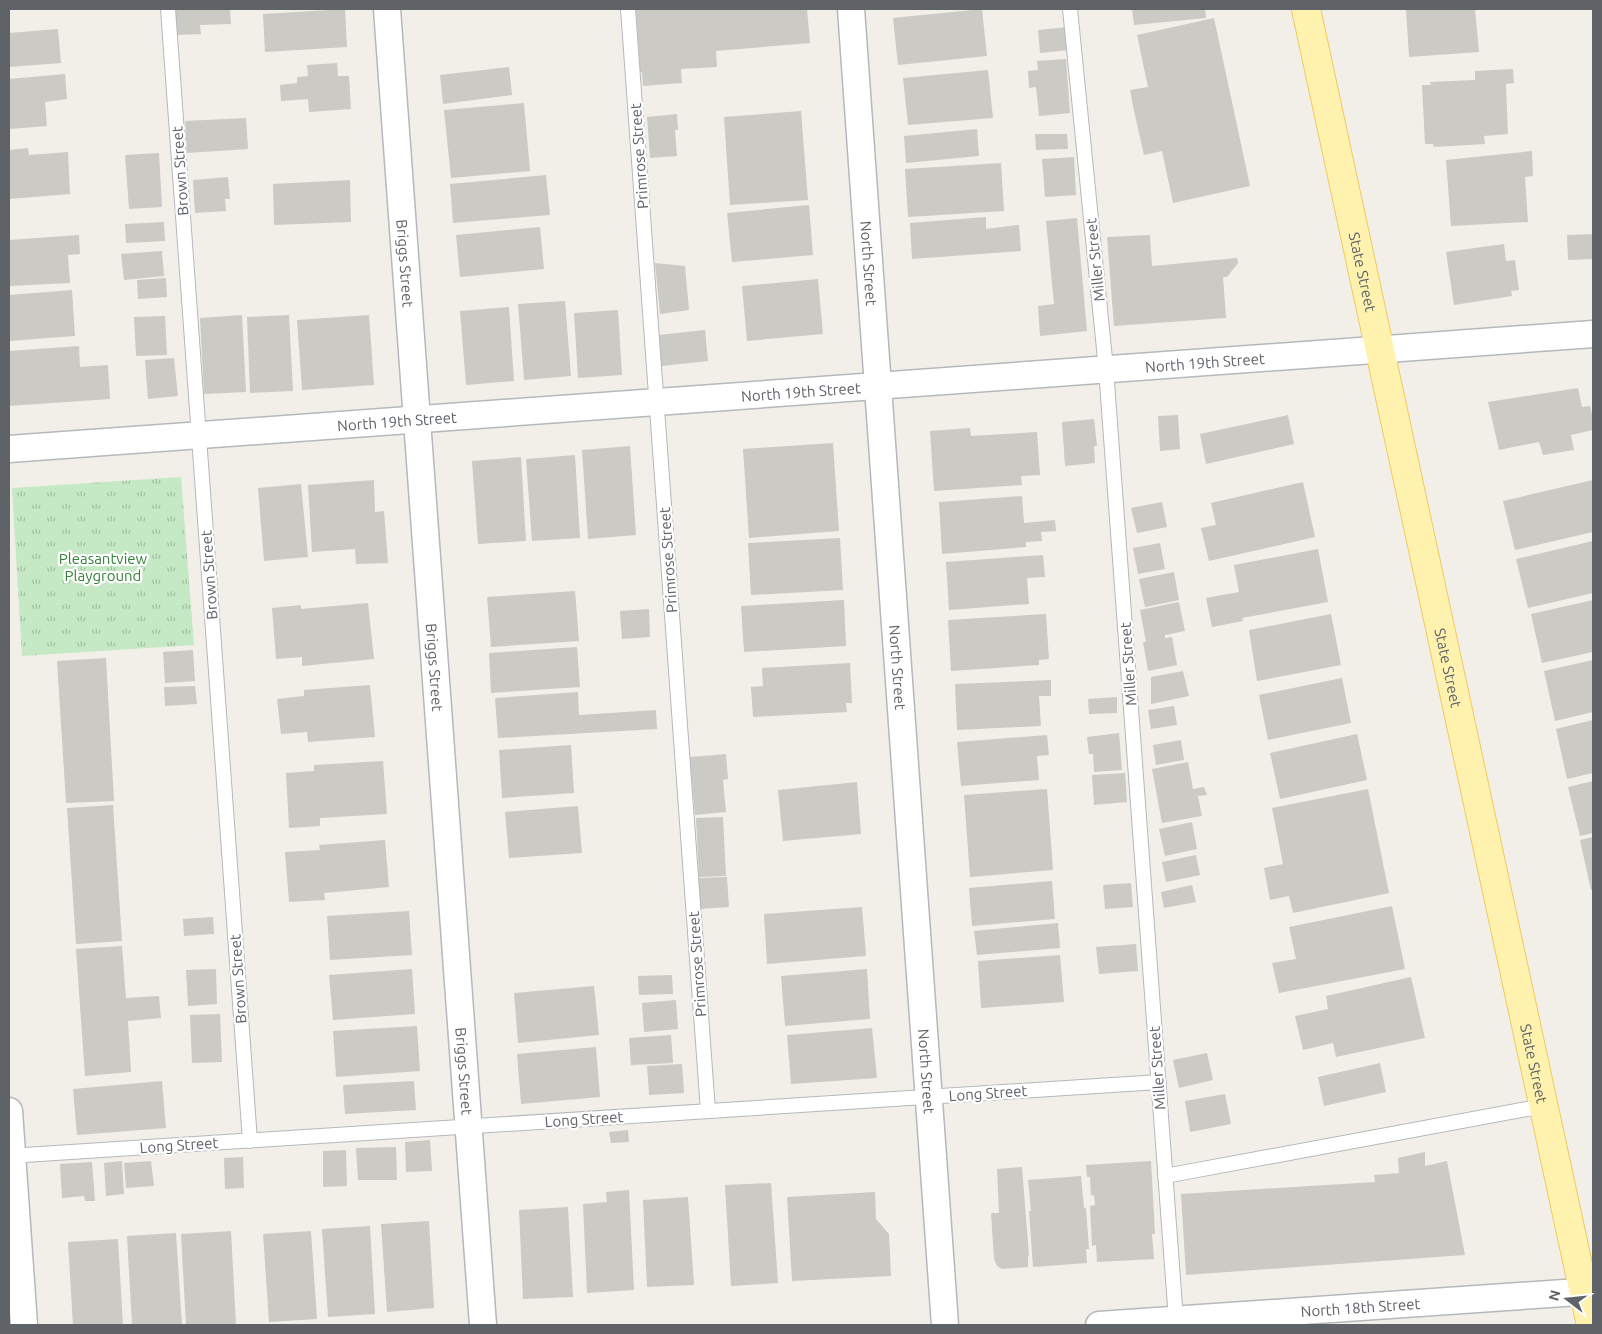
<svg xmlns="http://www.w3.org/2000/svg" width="1602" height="1334" font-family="Ubuntu,sans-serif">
<defs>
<pattern id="park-tufts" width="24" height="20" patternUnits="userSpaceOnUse" patternTransform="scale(1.25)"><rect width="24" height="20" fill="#c5e8c5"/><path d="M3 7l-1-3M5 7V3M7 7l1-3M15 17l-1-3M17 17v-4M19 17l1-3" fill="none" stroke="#a3c0a4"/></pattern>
</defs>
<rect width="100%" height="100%" fill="#f1efe8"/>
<path fill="url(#park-tufts)" d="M181 477 194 645 22 656 12 488Z"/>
<path fill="#cccac5" d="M175 9H230L231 24 200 25 201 34 176 35Z
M345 9 347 47 265 52 263 14Z
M636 9H807L810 43 716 51 717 67 681 69 682 83 643 86 642 72H640Z
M982 9 987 56 898 65 893 18Z
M1132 9H1205L1206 18 1134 25Z
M1406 9H1475L1479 52 1409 57Z
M1214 18 1250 186 1173 203 1162 151 1144 155 1134 111 1130 90 1148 87 1137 35Z
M1068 27 1070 50 1040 53 1038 30Z
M58 29 61 63 9 67V33Z
M1066 59 1070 113 1039 116 1036 87 1029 88 1028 71 1038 70 1037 61Z
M337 63 338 76H349L351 109 309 112 308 99 281 101 280 85 297 83V77L308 76 307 65Z
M509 67 512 95 443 104 440 75Z
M1513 69 1514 83 1506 84 1508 134 1484 136 1485 144 1434 147 1433 144H1425L1422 85H1431L1430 82 1475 80V71Z
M988 70 993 118 908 125 903 78Z
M65 74 67 99 45 102 47 126 9 129V79Z
M524 103 530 171 451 178 444 110Z
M801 111 808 200 730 205 724 117Z
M677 114 678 130H675L677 156 650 158 647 117Z
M246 118 248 149 187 153 185 121Z
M977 129 979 156 906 163 904 136Z
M1035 134H1067L1068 149 1036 150Z
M28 148 29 155 68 152 70 194 9 199V150Z
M1532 151 1533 176 1525 177 1528 222 1451 226 1446 160Z
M159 153 162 207 129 209 125 155Z
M1074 157 1076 195 1045 197 1042 159Z
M1001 163 1004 211 908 217 905 169Z
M546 175 550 215 453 223 450 184Z
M228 177 230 199H225L226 211 195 213 193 180Z
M350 180 351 222 274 225 273 184Z
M809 205 813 255 732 262 727 213Z
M986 217V229L1019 225 1021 251 912 259 910 223Z
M1077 218 1087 331 1040 336 1038 306 1054 304 1046 221Z
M164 222 165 241 126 243 125 224Z
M540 227 544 269 460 277 456 235Z
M1593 234V259L1568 260 1567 235Z
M79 235 80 254 68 255 70 283 9 286V240Z
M1150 235 1152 266 1237 258 1238 263 1227 277H1223L1226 318 1114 326 1107 237Z
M1504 244 1506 261 1515 260 1519 290 1511 291 1512 296 1454 305 1446 252Z
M162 251 164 276 124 280 121 254Z
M655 263 685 266 689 310 660 314Z
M166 278 167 297 138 299 137 280Z
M818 279 823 334 747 341 742 286Z
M72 290 75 336 9 341V295Z
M565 301 571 376 524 380 518 304Z
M509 307 514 381 466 385 460 311Z
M618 310 622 375 578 378 574 313Z
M242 315 246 392 204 394 200 318Z
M289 315 293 391 250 393 247 317Z
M369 315 374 385 302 390 297 320Z
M165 316 167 355 136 356 134 317Z
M705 330 708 361 662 366 658 335Z
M79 346 80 367 108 365 110 399 9 406V351Z
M174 358 178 396 148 399 145 360Z
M1578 388 1582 407 1590 406 1592 414H1593V430L1571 435 1574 450 1543 455 1539 442 1499 450 1488 402Z
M1178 415 1180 449 1160 451 1158 416Z
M1288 415 1294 444 1206 464 1200 434Z
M1094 419 1097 446H1094L1095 463 1065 466 1062 422Z
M970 428 971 436 1037 432 1040 475 1021 476 1022 485 934 491 930 431Z
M833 443 839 531 749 538 743 449Z
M630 446 636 535 588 539 582 450Z
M575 455 580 538 532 541 526 459Z
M521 457 526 541 478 544 472 461Z
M374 480 375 512 384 511 388 563 356 564 355 549 312 552 308 485Z
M1593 480V532L1515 550 1503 501Z
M1303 482 1315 537 1209 561 1201 528 1216 525 1211 503Z
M301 484 308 557 264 561 258 488Z
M1022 496 1024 523 1055 520 1056 531 1041 532 1042 541 1026 542V547L942 554 939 502Z
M1162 502 1167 527 1137 533 1131 508Z
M840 538 843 590 751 595 748 543Z
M1593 541V593L1528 608 1516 559Z
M1160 543 1165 569 1138 574 1133 548Z
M1318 549 1328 602 1242 618 1243 621 1212 627 1206 598 1239 592 1234 565Z
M1043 555 1045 577 1027 578 1029 604 949 610 946 562Z
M1174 572 1179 600 1145 607 1139 579Z
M575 591 579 641 491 647 487 597Z
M844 600 846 646 744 652 741 606Z
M1593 600V652L1542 663 1531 614Z
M1179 602 1185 631 1165 635V638L1172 637 1177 665 1148 671 1143 642H1146L1140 610Z
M368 603 374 659 302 666V657L276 659 272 608 301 605V609Z
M649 609 650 637 622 639 620 611Z
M1046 614 1049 659 1039 660V665L951 671 948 620Z
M1331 614 1341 665 1257 681 1249 630Z
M577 647 580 687 491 693 489 653Z
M193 650 195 681 165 683 163 652Z
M106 658 114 801 66 803 57 661Z
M1593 660V712L1555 721 1544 671Z
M850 663 852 703H846L847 712 753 717 751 687 763 686 762 668Z
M1183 671 1189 696 1151 704V677Z
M1342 678 1351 723 1268 740 1259 695Z
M1051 680V696H1039L1041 726 957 730 955 684Z
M370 685 375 737 308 742 307 732 281 734 277 699 304 696V690Z
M195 686 197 704 165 706 164 687Z
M578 692 579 715 656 710 657 729 498 738 495 698Z
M1117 697V713L1089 714 1088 699Z
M1174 706 1177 725 1151 729 1148 710Z
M1593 720V773L1567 779 1556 729Z
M1119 733 1122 770 1094 772 1093 754H1089L1087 737Z
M1357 734 1367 780 1280 799 1270 753Z
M1047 735 1049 755 1037 756 1039 780 961 786 957 742Z
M1181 740 1184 760 1156 765 1153 745Z
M571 745 574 793 502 798 499 750Z
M726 754 728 779 723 780 726 812 695 815 690 757Z
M383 761 387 814 320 818V826L289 828 286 773 314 771V765Z
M1188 762 1193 789 1204 787 1207 795 1198 796 1202 816 1162 823 1152 769Z
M1125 773 1127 802 1094 805 1092 775Z
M1593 781V833L1580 836 1568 787Z
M857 782 861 834 783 841 778 790Z
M1047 789 1053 870 970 877 964 795Z
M1368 789 1389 893 1293 913 1289 896 1270 900 1264 868 1283 864 1272 808Z
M113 805 122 941 76 944 67 808Z
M578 806 582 853 509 858 505 812Z
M723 817 726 876 699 877 696 818Z
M1192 822 1197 849 1165 856 1159 829Z
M1593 837V890H1591L1580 840Z
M385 840 389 887 324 893 325 900 289 902 285 852 320 850 319 845Z
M1196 855 1200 875 1166 882 1162 862Z
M727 877 729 907 699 909 698 878Z
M1052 881 1055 919 972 926 969 888Z
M1131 883 1133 907 1105 909 1103 885Z
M1192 885 1196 902 1164 908 1161 892Z
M1392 906 1405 969 1279 993 1272 963 1296 959 1289 927Z
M862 907 866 956 767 964 764 914Z
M409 911 412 955 330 960 327 916Z
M213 917 214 934 184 936 183 919Z
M1058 923 1060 948 977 955 974 931Z
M1136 944 1138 971 1099 974 1096 947Z
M122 946 126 998 159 996 161 1018 128 1021 131 1072 85 1076 76 949Z
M1060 955 1064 1002 981 1008 978 961Z
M216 969 217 1004 188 1006 186 970Z
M412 969 415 1014 333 1020 329 975Z
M867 969 870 1019 785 1026 781 976Z
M672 975 673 994 639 995 638 976Z
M1411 977 1425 1038 1336 1057 1333 1043 1303 1050 1295 1016 1328 1009 1326 996Z
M594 986 599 1035 518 1043 514 993Z
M676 1000 678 1029 644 1032 642 1003Z
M220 1014 222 1062 192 1063 190 1015Z
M417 1026 420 1071 336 1077 333 1031Z
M872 1028 877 1078 791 1084 787 1035Z
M671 1035 673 1063 631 1065 629 1038Z
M596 1047 600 1097 521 1104 517 1054Z
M1207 1053 1213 1080 1179 1088 1173 1060Z
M1380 1063 1386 1092 1324 1106 1318 1077Z
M682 1064 684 1093 649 1095 647 1066Z
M162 1081 166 1128 77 1135 73 1089Z
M414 1081 416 1110 345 1114 343 1085Z
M1225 1094 1231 1124 1190 1132 1185 1101Z
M628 1130 629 1142 611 1143 609 1132Z
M430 1140 432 1171 406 1172 405 1142Z
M396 1147 397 1180H358L356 1148Z
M346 1150 347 1186 323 1187V1151Z
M1425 1152V1166L1447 1161 1465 1255 1186 1275 1181 1194 1375 1182 1374 1175 1399 1173 1398 1158Z
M243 1157 244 1188 225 1189 224 1158Z
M122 1161 124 1194 106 1196 104 1163Z
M151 1161 154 1186 126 1188 124 1163Z
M1151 1161 1155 1234H1152L1154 1259 1097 1262 1096 1245 1092 1246 1090 1206 1095 1205 1094 1195 1091 1196 1090 1177H1087L1086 1165Z
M92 1162 95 1201H85L84 1196 62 1198 60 1164Z
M1022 1167 1029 1256H1028V1267L1002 1269 997 1266 994 1259 991 1213H999L997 1169Z
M1081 1176 1084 1208H1086L1089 1249H1086L1087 1263 1033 1267 1029 1211H1031L1028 1180Z
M771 1183 778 1283 731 1286 725 1185Z
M629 1190 634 1290 587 1293 583 1204 607 1202 606 1192Z
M875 1192 876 1219 889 1234 891 1276 792 1281 787 1197Z
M688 1197 694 1285 647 1287 643 1200Z
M568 1207 573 1297 523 1299 519 1210Z
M429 1221 434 1308 387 1312 381 1224Z
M370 1226 375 1314 328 1317 322 1229Z
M231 1231 236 1325H186L181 1234Z
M311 1231 317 1319 269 1322 263 1234Z
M176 1233 182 1325H132L127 1236Z
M118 1239 123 1325H73L68 1242Z"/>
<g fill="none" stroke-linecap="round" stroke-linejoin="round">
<g stroke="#b5b8bc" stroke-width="16">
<path id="service" d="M168 9 250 1141
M628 9 708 1111
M1070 9 1106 369 1176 1320
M9 1156 1159 1082
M1165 1176 1543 1106"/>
</g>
<g stroke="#b5b8bc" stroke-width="29">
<g id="minor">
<path id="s1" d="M387 9 483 1325"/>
<path id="s2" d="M851 9 945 1325"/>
<path id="s3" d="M9 449 1593 334"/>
<path d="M9 1111 24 1325"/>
<path id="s4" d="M1099 1325 1593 1291"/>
</g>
</g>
<g stroke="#f2c960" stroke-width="30">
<g id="primary">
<path id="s5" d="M1306 9 1591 1325"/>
</g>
</g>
<use href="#service" stroke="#fff" stroke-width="14"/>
<use href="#minor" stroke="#fff" stroke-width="26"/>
<use href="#primary" stroke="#fff2af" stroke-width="28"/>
</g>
<g text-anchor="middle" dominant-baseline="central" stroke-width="4.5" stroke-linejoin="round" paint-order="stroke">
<g font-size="15" fill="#5f6368" stroke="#fff">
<text transform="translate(639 156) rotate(-94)">Primrose Street</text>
<text transform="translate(180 171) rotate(-94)">Brown Street</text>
<text transform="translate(1095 260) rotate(-96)">Miller Street</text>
<text stroke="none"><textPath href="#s1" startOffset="255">Briggs Street</textPath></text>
<text stroke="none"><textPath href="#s2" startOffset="255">North Street</textPath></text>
<text stroke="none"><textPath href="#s5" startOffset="269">State Street</textPath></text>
<text stroke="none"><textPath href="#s3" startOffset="1199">North 19th Street</textPath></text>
<text stroke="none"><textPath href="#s3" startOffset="794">North 19th Street</textPath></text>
<text stroke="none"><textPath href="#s3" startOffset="389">North 19th Street</textPath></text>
<text transform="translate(668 560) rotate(-94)">Primrose Street</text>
<text transform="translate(209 575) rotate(-94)">Brown Street</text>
<text transform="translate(1128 664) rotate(-94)">Miller Street</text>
<text stroke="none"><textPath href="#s1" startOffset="660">Briggs Street</textPath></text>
<text stroke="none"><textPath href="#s2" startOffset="660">North Street</textPath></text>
<text stroke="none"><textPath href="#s5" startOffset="674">State Street</textPath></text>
<text transform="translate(697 964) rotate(-94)">Primrose Street</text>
<text transform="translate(238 979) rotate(-94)">Brown Street</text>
<text stroke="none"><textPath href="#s5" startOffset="1079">State Street</textPath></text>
<text transform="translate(1157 1068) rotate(-94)">Miller Street</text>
<text stroke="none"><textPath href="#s1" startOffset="1065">Briggs Street</textPath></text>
<text stroke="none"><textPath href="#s2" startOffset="1065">North Street</textPath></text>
<text transform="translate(988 1093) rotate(-4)">Long Street</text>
<text transform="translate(584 1119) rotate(-4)">Long Street</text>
<text transform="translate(179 1145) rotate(-4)">Long Street</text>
<text stroke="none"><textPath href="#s4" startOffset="262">North 18th Street</textPath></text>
</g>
<g font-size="15" fill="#348238" stroke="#fff">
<text x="103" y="558">Pleasantview<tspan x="103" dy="17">Playground</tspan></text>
</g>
</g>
<rect width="1602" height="1334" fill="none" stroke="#5f6368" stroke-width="20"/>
<g transform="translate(1567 1299) rotate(286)" stroke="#ffffff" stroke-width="4" paint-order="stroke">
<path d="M0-4L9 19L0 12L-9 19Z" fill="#5f6368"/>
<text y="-8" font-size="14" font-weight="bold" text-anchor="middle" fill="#5f6368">N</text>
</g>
</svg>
